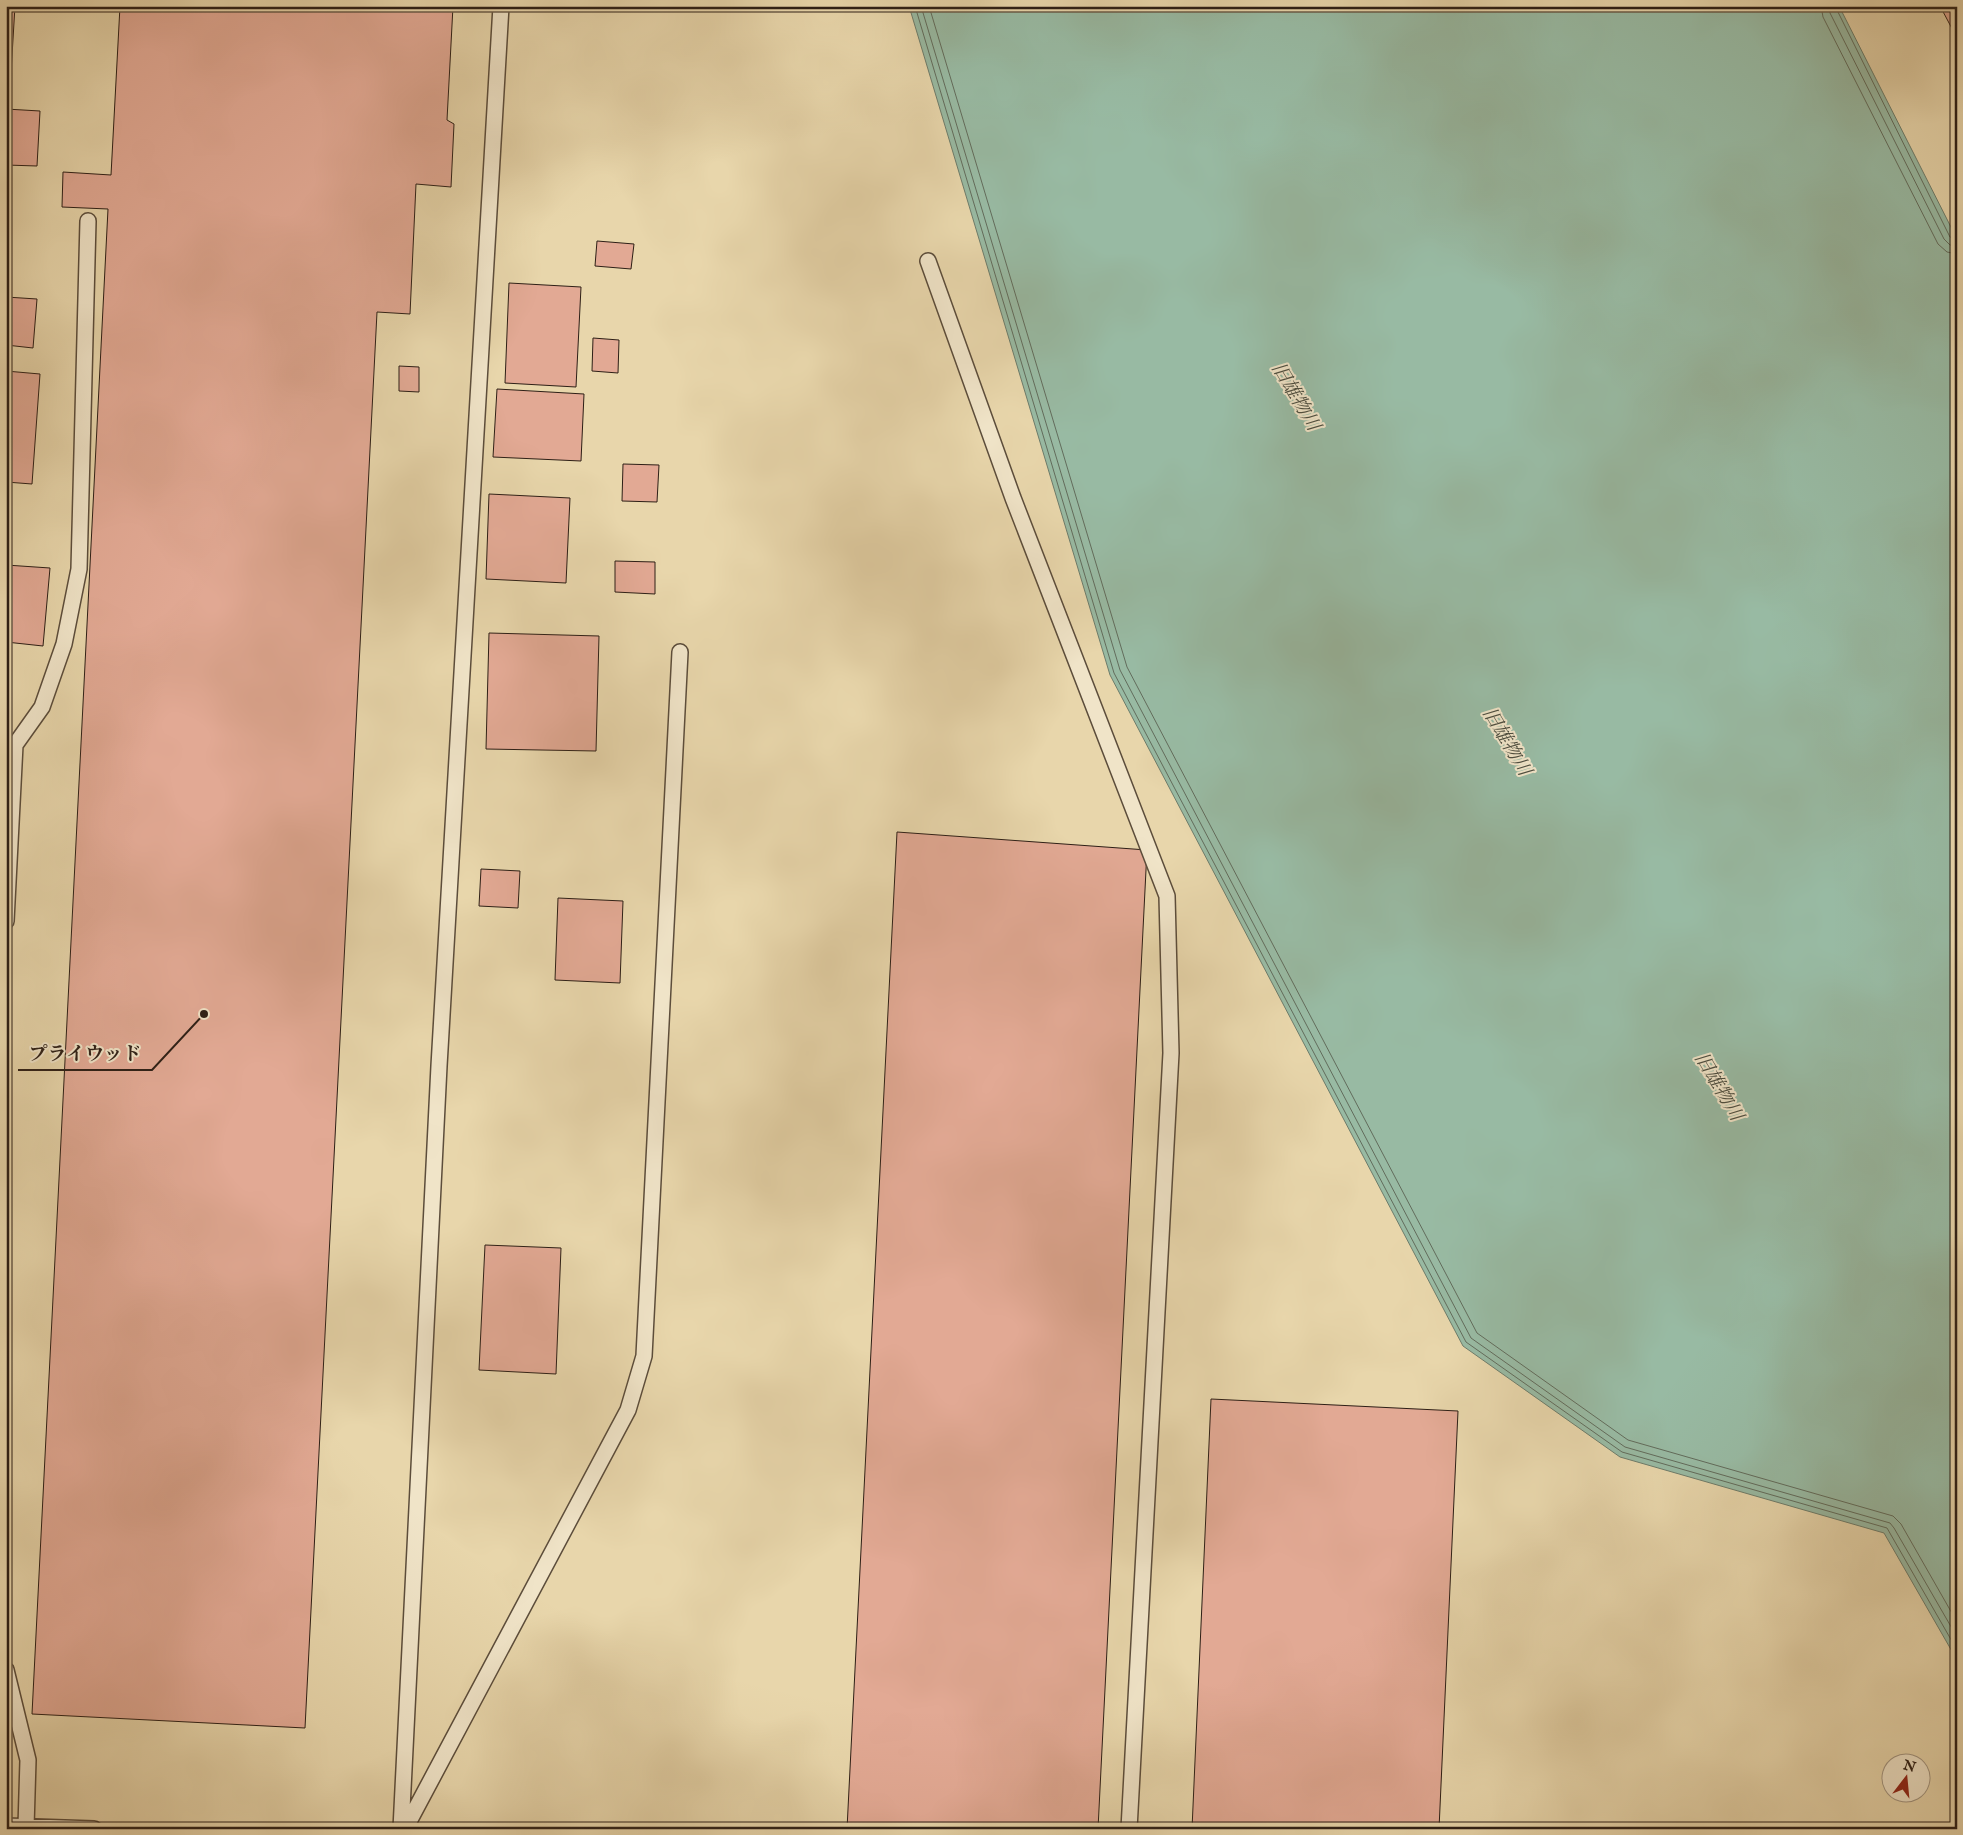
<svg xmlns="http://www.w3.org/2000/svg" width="1963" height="1835" font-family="'IM FELL English','Noto Serif JP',serif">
<rect width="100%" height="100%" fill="#e8d6ab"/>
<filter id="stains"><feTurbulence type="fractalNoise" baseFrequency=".004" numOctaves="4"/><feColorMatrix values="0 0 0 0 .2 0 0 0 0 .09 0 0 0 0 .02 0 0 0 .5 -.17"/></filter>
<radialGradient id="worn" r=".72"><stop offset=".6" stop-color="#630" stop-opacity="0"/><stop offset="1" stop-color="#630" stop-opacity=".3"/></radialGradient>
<path fill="#98baa3" stroke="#6d7c6b" d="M909 6H1839L1957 239V1660L1884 1533 1620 1457 1463 1346 1110 675Z"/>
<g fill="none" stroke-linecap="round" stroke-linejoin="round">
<path stroke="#626c5c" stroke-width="1" d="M915 6 1114 673 1466 1342 1622 1452 1887 1528 1957 1650
M921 6 1120 670 1471 1338 1625 1447 1890 1523 1894 1528 1957 1637
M929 6 1127 667 1477 1333 1628 1440 1893 1516 1901 1524 1957 1622
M1821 6 1823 17 1938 244 1947 252 1957 254
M1829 6 1830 13 1944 239 1950 245 1957 246
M1835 6 1950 237 1957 240"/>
</g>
<path fill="#e2a994" stroke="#2d1f16" d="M6 6H15L10 89H6Z
M120 6H453L447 120 454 124 451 187 416 184 410 314 377 312 305 1728 32 1714 108 209 62 207 63 172 111 175Z
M1940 6H1957V38Z
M6 109 40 111 37 166 6 165Z
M597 241 634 244 631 269 595 266Z
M509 283 581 287 576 387 505 383Z
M6 297 37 299 33 348 6 345Z
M593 338 619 340 618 373 592 371Z
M399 366 419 367V392L399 391Z
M6 371 40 374 32 484 6 482Z
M497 389 584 394 581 461 493 457Z
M623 464 659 465 657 502 622 501Z
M489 494 570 498 566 583 486 579Z
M615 561 655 562V594L615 592Z
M6 565 50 568 43 646 6 642Z
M489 633 599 636 596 751 486 749Z
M897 832 1147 850 1098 1829H847Z
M481 869 520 871 518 908 479 906Z
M558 898 623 901 620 983 555 980Z
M485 1245 561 1248 556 1374 479 1370Z
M1211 1399 1458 1411 1439 1829H1192Z"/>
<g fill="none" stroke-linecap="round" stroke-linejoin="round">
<g stroke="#5c4d3b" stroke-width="18">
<path id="lane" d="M928 261 1013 498 1167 896 1171 1053 1129 1829
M6 921 15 745 42 707 64 644 79 569 88 221
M6 1670 28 1760 26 1827
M6 1826 94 1829
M401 1829 439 1066 501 6
M405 1829 628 1410 644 1356 680 652"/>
</g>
<use href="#lane" stroke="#f0e4c8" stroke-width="15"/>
</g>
<g text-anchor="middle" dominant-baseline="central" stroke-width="4" stroke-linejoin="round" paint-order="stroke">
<g font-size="19" font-style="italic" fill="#4d4e40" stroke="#f0e4c8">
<text transform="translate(1295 397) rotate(59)">旧雄物川</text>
<text transform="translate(1506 742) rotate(59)">旧雄物川</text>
<text transform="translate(1718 1087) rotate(59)">旧雄物川</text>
</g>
</g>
<path fill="none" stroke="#2d1f16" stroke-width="2" d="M204 1014L152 1070H18"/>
<circle fill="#2d1f16" stroke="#f0e4c8" stroke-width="2" cx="204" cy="1014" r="5"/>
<g font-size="19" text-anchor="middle" font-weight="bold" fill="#2d1f16" stroke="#f0e4c8" stroke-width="4" stroke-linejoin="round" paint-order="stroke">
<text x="85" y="1060">プライウッド</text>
</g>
<rect width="1963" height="1835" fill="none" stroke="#e8d6ab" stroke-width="25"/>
<rect x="8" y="8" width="1948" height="1820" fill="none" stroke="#2d1f16" stroke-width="2.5"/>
<rect x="12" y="12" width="1938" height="1810" fill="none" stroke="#2d1f16"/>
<g transform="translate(1906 1778) rotate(16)"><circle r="24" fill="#f0e4c8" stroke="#a29581"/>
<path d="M0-4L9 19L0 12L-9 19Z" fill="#8f2418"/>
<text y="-8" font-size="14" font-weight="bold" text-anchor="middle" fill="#2d1f16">N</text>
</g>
<rect width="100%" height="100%" filter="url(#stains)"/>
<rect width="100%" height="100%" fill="url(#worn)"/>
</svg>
